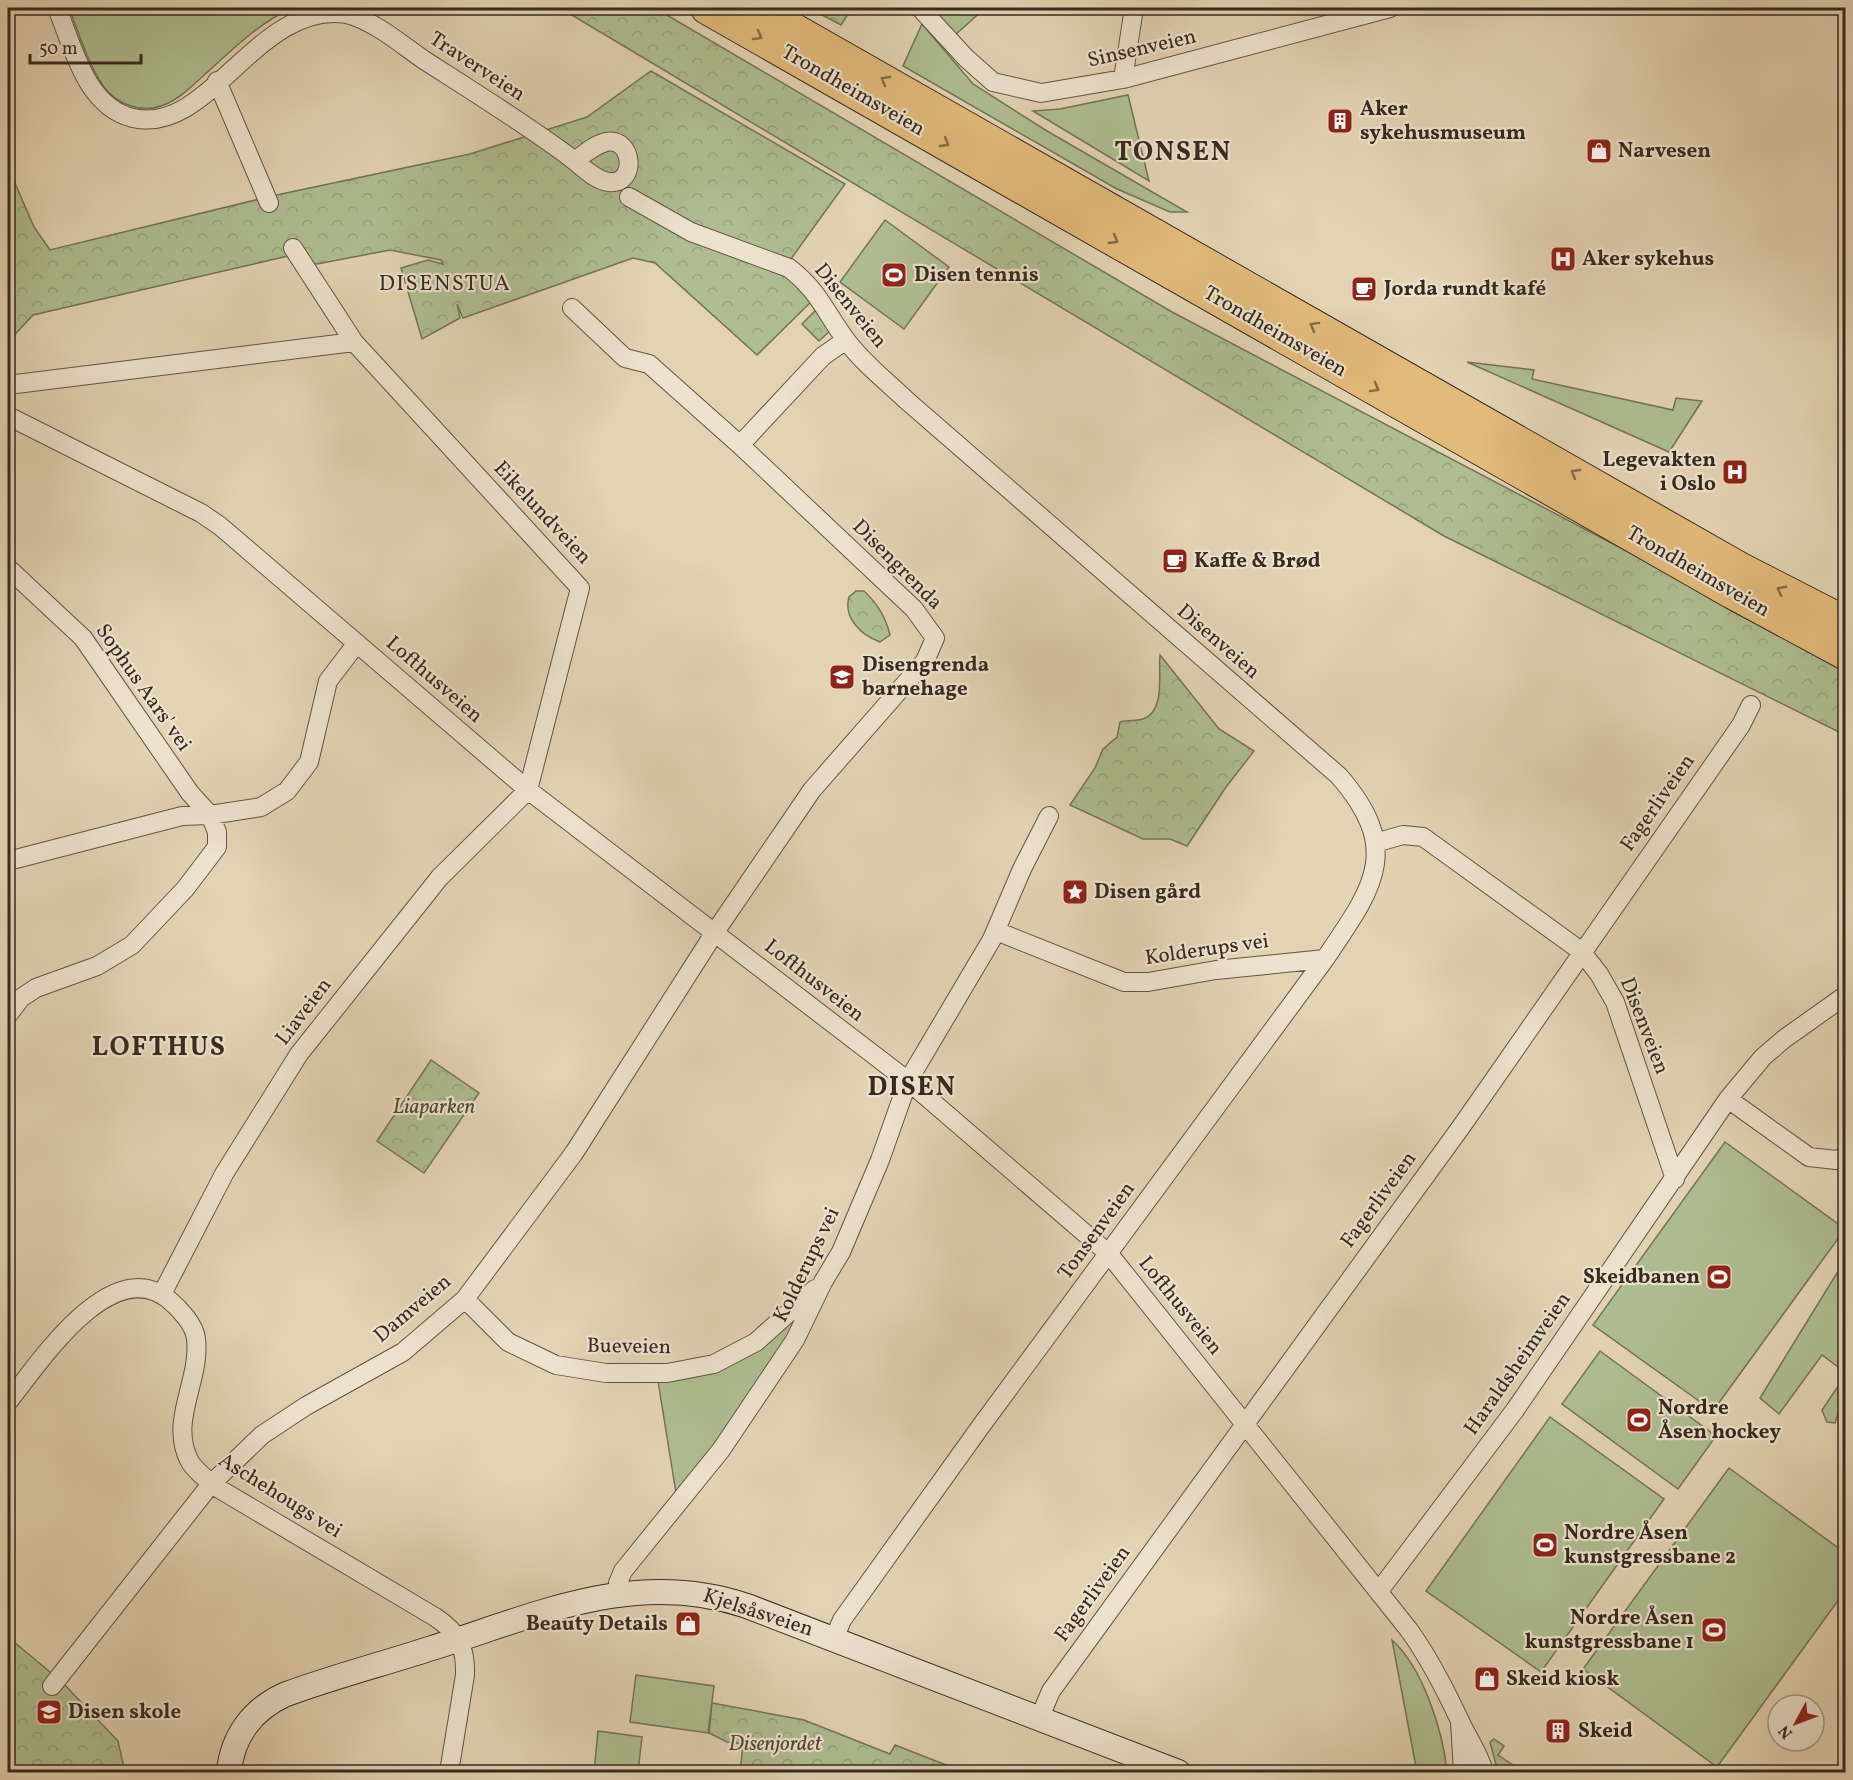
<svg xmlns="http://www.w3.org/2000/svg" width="1853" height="1780" font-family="Vollkorn,serif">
<defs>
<pattern id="park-crowns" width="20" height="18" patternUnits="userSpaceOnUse" patternTransform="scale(1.5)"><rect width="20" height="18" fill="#aebe91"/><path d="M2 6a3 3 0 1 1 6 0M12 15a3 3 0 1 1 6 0" fill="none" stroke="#96a37d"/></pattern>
</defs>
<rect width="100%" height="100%" fill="#e3d3b3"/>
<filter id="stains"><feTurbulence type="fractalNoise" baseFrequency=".00333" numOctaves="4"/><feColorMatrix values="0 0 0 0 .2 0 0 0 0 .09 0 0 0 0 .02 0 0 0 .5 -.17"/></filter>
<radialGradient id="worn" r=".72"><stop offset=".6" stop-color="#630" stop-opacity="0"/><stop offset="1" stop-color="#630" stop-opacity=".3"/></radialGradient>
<path fill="#aebe91" stroke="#727458" stroke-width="1.5" d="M69 8H293C260 21 229 53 202 77 190 88 177 101 161 106 141 113 116 104 104 87 88 64 79 34 69 8Z
M928 8H985L954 36Z
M922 24 973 84 1047 131 1187 212H1170L1117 189 903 66Z
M1128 95 1149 181 1033 111 1060 109Z
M885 220 949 267 904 329 840 282Z
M1467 362 1534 370 1532 379 1673 410 1676 398 1702 401 1669 452Z
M1725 1142 1845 1229 1713 1411 1593 1325Z
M1845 1260V1372L1822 1355 1779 1414 1760 1398Z
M794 1318 796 1325 732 1425 676 1493 658 1381Z
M1600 1351 1716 1436 1678 1489 1562 1404Z
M1845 1376V1393L1835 1423 1827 1422 1822 1410Z
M1550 1417 1664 1499 1541 1672 1426 1591Z
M1729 1468 1845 1553V1591L1717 1767 1583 1669Z
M1392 1640C1423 1668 1443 1731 1447 1772H1417Z
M636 1675 714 1686 708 1733 630 1722Z
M598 1731 642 1737 638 1772H594Z
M1494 1739 1504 1746 1498 1755 1523 1772H1498L1490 1742Z"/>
<path fill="url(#park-crowns)" stroke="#727458" stroke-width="1.5" d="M560 8H655L1172 312 1845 666V735L1444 536Z
M809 8H852L841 25Z
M651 71 845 184 788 263 818 295 757 355 655 263 633 258 463 318 457 304 460 318 422 339 401 268 428 260 443 264 441 260 390 250 317 264 288 256 33 315 8 342V167L34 227 50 250 272 196 470 154 587 117Z
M818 308 833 328 819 341 802 324Z
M856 591H864C877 603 886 618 890 635L880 642C861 635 843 618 849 597Z
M1160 655 1219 729 1254 751 1226 787 1187 846 1170 839H1143L1070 805 1095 768 1103 749 1117 737 1120 722C1127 720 1137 721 1143 719 1166 711 1158 672 1160 655Z
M431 1060 479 1093 424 1173 377 1141Z
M8 1637 62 1682 118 1741 125 1772H8Z
M712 1703 804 1720 890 1754 895 1745 964 1772H740L743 1744 727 1742 709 1733Z"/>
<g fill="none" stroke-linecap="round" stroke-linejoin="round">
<g stroke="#605544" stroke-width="20">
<path id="street" d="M57 8C73 47 86 107 133 118 210 136 257 0 347 14 374 21 401 44 424 60 474 92 524 123 571 158 581 166 596 181 609 182 638 185 633 136 606 142 594 145 584 154 575 161
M920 8 966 58 993 82 1041 93 1123 79 1390 8
M1123 79 1134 8
M217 81 269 203
M629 197 691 232 789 268C819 291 825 312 846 340 862 362 885 380 905 399L1339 776C1404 851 1372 889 1325 959L981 1426 842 1620 834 1639
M572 308 625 358 649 364 740 445
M8 385 354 342
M8 416 201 513 220 526 528 790 908 1081 1109 1254 1409 1630C1430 1659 1445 1689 1460 1721 1468 1739 1479 1753 1484 1772
M8 568 83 638 190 793 210 815 217 832V847L185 889 132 945 97 966 36 988 21 998 8 1015
M1375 843 1403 835 1423 837 1581 951 1599 974 1615 1002 1675 1179
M8 861 182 816 210 815 261 807 287 791 309 762 328 681 357 643
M996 931 1124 982H1148L1216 970 1325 959
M1728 1099 1809 1157 1836 1160 1846 1156
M162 1294 224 1174 299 1054 440 877 528 790 580 588 354 342 293 248
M465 1299 508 1342 556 1365 606 1373H667L714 1364 756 1342 815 1289
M8 1402C37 1366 110 1253 168 1299 179 1308 195 1325 196 1339 201 1380 169 1420 189 1460 193 1469 205 1477 211 1484L435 1617C458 1632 466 1648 465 1675L449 1772
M1379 1591 1515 1410 1728 1099 1763 1057 1784 1039 1846 995
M618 1593V1583L623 1571 721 1450 795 1340 823 1282 841 1252 880 1160 908 1081 992 939 1022 869 1049 816
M52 1686 211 1484 262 1435 306 1406 403 1352 465 1299 574 1153 715 932 812 790 925 661 935 638 914 609 740 445 823 356 846 340
M1039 1719 1051 1691 1461 1127 1741 725 1751 705
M1460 1722 1463 1772"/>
</g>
<g stroke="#352b1f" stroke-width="26">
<path id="secondary" d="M229 1772C232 1737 252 1710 284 1695 332 1677 383 1664 432 1648 537 1615 636 1568 747 1606L1178 1772"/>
</g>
<g stroke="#352b1f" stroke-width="34">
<path id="highway" d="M707 8 1733 593 1846 654
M756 8 1739 568 1846 623"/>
</g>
<use href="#street" stroke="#ede2ce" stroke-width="18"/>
<use href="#secondary" stroke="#ede2ce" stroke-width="24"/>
<use href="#highway" stroke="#e2ba7a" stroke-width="32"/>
</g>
<defs><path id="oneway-chevron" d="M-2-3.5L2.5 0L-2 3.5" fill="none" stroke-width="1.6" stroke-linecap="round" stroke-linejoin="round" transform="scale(1.5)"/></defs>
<g stroke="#836b48">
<use href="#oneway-chevron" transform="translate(758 36) rotate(29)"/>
<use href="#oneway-chevron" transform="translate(885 80) rotate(-150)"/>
<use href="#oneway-chevron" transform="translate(945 143) rotate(30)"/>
<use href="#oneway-chevron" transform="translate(1114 240) rotate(30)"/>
<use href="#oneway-chevron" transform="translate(1314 326) rotate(-151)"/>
<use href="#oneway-chevron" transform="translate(1375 388) rotate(29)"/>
<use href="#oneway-chevron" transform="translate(1575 473) rotate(-150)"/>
<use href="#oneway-chevron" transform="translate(1781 590) rotate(-152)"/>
</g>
<defs>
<g id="building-square" transform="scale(1.35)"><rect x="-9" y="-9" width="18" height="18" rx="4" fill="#8f2418" stroke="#ede2ce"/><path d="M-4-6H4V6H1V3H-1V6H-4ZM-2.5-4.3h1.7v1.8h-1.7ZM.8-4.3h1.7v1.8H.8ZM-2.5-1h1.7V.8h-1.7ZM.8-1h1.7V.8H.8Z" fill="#fff"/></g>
<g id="shop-square" transform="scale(1.35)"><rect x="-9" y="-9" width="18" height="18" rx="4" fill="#8f2418" stroke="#ede2ce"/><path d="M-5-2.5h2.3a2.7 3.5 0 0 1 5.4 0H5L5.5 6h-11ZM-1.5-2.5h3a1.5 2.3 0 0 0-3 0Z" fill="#fff"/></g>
<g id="hospital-square" transform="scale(1.35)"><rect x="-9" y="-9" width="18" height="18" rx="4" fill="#8f2418" stroke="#ede2ce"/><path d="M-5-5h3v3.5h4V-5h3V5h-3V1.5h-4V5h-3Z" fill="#fff"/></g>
<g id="stadium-square" transform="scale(1.35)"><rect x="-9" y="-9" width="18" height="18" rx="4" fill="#8f2418" stroke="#ede2ce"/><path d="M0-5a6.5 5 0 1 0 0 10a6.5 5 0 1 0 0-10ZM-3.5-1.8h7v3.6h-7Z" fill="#fff"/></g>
<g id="cafe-square" transform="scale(1.35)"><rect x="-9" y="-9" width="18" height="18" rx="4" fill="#8f2418" stroke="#ede2ce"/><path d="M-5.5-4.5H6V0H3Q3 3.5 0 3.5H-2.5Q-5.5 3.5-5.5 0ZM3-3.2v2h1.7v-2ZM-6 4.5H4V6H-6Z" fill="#fff"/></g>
<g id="school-square" transform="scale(1.35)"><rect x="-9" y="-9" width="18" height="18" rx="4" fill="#8f2418" stroke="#ede2ce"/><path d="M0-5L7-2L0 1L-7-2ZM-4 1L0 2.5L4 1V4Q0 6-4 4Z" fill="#fff"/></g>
<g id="sight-square" transform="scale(1.35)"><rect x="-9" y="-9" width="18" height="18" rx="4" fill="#8f2418" stroke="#ede2ce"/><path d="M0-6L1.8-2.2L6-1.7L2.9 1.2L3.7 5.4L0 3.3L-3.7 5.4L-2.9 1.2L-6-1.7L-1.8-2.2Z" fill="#fff"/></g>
</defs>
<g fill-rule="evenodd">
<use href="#building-square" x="1340" y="121"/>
<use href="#shop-square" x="1599" y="151"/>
<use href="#hospital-square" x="1563" y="259"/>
<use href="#stadium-square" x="894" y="275"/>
<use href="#cafe-square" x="1364" y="289"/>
<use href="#hospital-square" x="1735" y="472"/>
<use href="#cafe-square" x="1175" y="561"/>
<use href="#school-square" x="842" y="677"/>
<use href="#sight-square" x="1075" y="892"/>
<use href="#stadium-square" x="1719" y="1277"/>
<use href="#stadium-square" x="1639" y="1420"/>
<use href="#stadium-square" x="1545" y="1545"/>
<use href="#shop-square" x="688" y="1624"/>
<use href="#stadium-square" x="1714" y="1630"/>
<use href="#shop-square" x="1487" y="1679"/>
<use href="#school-square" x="49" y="1712"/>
<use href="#building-square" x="1558" y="1731"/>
</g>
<g text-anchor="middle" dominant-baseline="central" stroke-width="4.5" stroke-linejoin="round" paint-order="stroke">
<g font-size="21" fill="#352b1f" stroke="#ede2ce">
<text transform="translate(1142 49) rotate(-13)">Sinsenveien</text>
<text transform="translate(477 67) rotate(33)">Traverveien</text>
<text transform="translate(853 91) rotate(30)">Trondheimsveien</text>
<text transform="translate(850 306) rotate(51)">Disenveien</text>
<text transform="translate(1275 332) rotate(30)">Trondheimsveien</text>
<text transform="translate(542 513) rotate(47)">Eikelundveien</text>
<text transform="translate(897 565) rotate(45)">Disengrenda</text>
<text transform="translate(1698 572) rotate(30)">Trondheimsveien</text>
<text transform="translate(1218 642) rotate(41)">Disenveien</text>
<text transform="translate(434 680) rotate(41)">Lofthusveien</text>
<text transform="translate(143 688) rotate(55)">Sophus Aars' vei</text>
<text transform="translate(1658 803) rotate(-55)">Fagerliveien</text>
<text transform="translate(1207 950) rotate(-8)">Kolderups vei</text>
<text transform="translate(814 981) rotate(38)">Lofthusveien</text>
<text transform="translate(304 1012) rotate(-53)">Liaveien</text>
<text transform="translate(1644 1026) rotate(69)">Disenveien</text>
<text transform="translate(1379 1200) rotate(-54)">Fagerliveien</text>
<text transform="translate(1097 1231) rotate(-54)">Tonsenveien</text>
<text transform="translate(807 1265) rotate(-64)">Kolderups vei</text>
<text transform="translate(1180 1306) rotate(51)">Lofthusveien</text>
<text transform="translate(413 1309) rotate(-40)">Damveien</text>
<text transform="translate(629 1347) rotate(1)">Bueveien</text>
<text transform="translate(1518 1364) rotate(-55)">Haraldsheimveien</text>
<text transform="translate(280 1496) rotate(32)">Aschehougs vei</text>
<text transform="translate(1093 1594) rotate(-54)">Fagerliveien</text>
<text transform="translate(758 1613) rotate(18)">Kjelsåsveien</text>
</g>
<g font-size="21" font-weight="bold" fill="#352b1f" stroke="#ede2ce" text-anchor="start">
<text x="1360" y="109">Aker<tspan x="1360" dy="24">sykehusmuseum</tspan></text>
<text x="1618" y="151">Narvesen</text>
<text x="1582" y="259">Aker sykehus</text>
<text x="914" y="275">Disen tennis</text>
<text x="1384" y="289">Jorda rundt kafé</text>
<text x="1716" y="460" text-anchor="end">Legevakten<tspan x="1716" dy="24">i Oslo</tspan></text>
<text x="1194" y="561">Kaffe &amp; Brød</text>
<text x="862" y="665">Disengrenda<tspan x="862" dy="24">barnehage</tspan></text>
<text x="1094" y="892">Disen gård</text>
<text x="1700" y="1277" text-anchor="end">Skeidbanen</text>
<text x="1658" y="1408">Nordre<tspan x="1658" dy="24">Åsen hockey</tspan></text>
<text x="1564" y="1533">Nordre Åsen<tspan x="1564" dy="24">kunstgressbane 2</tspan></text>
<text x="1694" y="1618" text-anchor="end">Nordre Åsen<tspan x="1694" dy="24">kunstgressbane 1</tspan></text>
<text x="668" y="1624" text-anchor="end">Beauty Details</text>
<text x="1506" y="1679">Skeid kiosk</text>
<text x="68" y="1712">Disen skole</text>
<text x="1578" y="1731">Skeid</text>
</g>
<g font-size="21" font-style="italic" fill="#4d4836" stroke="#ede2ce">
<text x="434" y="1107">Liaparken</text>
<text x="775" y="1744">Disenjordet</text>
</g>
<g font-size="22" letter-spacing="1.5" fill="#352b1f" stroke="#ede2ce">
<text x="445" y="284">DISENSTUA</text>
</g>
<g font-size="27" font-weight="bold" letter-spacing="1.5" fill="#352b1f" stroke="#ede2ce">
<text x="1173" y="153">TONSEN</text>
<text x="159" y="1048">LOFTHUS</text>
<text x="912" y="1088">DISEN</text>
</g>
</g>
<rect width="1853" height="1780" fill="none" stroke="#e3d3b3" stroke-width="30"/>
<rect x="9" y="9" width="1835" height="1762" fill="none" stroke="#352b1f" stroke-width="3"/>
<rect x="15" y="15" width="1823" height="1750" fill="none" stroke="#352b1f" stroke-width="1.5"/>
<g transform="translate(1796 1723) rotate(229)"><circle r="28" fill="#ede2ce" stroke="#a39988" stroke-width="1.5"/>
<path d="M0-4.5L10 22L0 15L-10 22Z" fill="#8f2418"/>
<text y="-9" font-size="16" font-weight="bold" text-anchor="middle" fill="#352b1f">N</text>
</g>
<path d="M30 54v9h111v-9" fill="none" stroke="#352b1f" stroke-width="3"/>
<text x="39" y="54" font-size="18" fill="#352b1f" stroke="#ede2ce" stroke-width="4.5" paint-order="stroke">50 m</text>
<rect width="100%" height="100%" filter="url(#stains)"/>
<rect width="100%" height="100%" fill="url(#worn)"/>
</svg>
